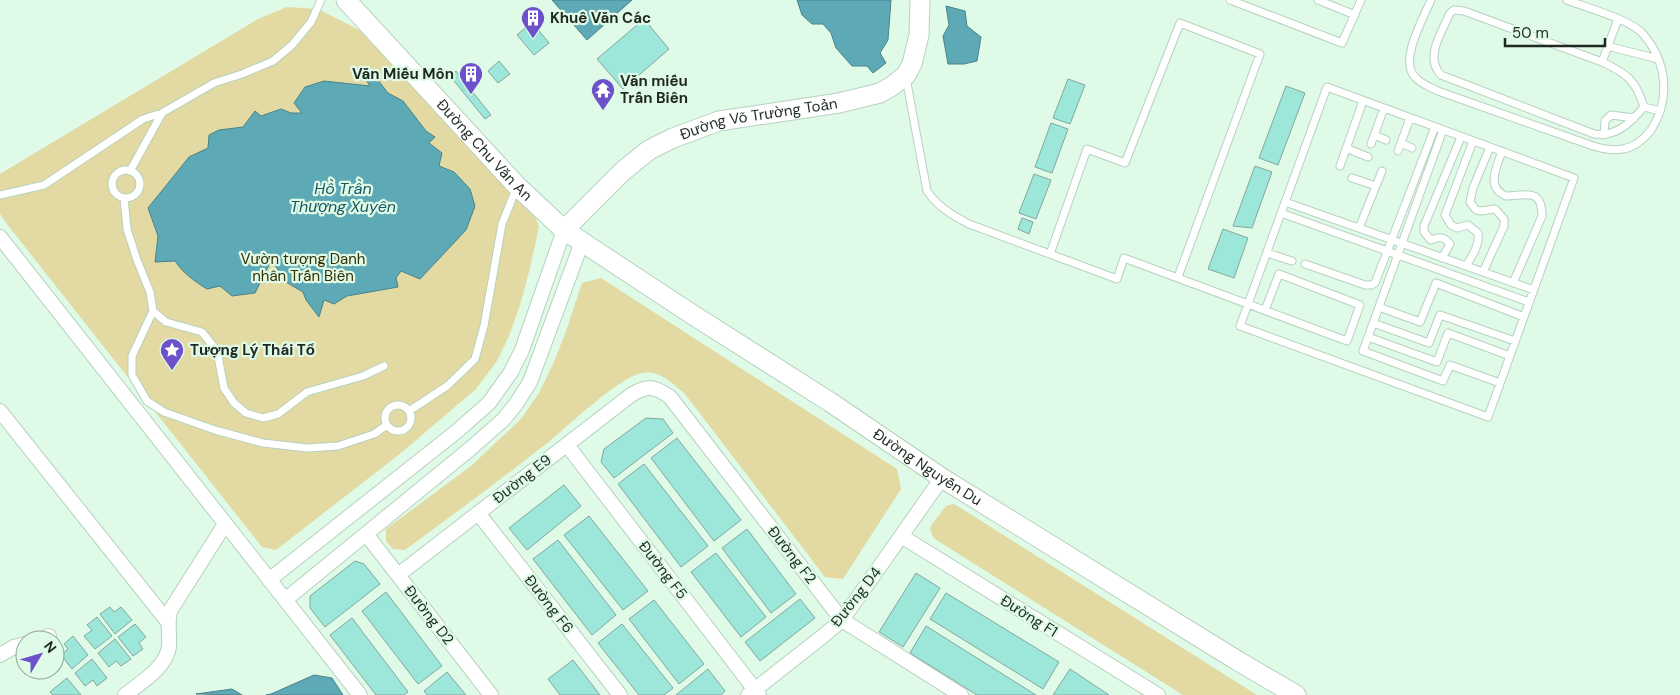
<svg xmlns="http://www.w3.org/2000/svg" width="1680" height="695" font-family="'DM Sans',sans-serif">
<rect width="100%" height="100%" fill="#dffae7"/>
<path fill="#e2daa2" d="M287 7 318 9 363 32 535 217 539 227 529 272 520 305 509 336 497 361 476 389 401 453 276 550 262 547 10 228 0 214V174L258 19Z
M601 278 897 469 901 489 843 579 825 577 685 394C672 383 660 370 642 373 621 376 569 425 551 440 503 478 454 514 405 550L393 549 386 541V529L471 466 521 419 539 393 553 364 565 334 582 283Z
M954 504 967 512 1257 695H1183L938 541 933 537 930 529 932 524 946 506Z"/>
<path fill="#5da9b5" stroke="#4a8389" d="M552 0H632L587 40Z
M797 0H891L888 40 880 53 886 63 873 73 867 66H852L836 48 831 33 823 24H812L802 15Z
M946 6 965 11 967 26 981 37 977 61 964 64H948L943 36 949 25Z
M364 77 377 79 388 93 403 101 426 131 435 137 429 143 442 153 439 166 454 172 470 189 475 206 466 230 420 279 401 271 396 278 398 287 347 296 334 304 324 300 319 317 306 300 303 292 284 281 272 259 255 293 232 296 220 286 207 289C194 281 183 273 175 261L155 262 158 236 148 208 189 157 208 148 209 135 219 130 243 127 255 111 261 116 281 109 291 113H302L294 103 305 87 324 81 370 86Z
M314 675 332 678 343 695H266L271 694Z
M232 689 242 695 196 694Z"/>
<path fill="#9ce7d9" stroke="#84a69f" d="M644 19 669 49 623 89 597 59Z
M532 22 549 43 534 55 517 35Z
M499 61 510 74 498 83 488 71Z
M456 71 491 115 485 119 450 76Z
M1068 79 1085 85 1070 124 1053 118Z
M1286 86 1305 93 1278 165 1259 158Z
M1051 123 1068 129 1052 173 1035 167Z
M1255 166 1272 172 1252 228 1233 226Z
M1034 174 1051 180 1036 219 1019 213Z
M1022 218 1033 222 1029 234 1018 229Z
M1223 229 1248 238 1234 278 1208 269Z
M646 418 663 419 673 433 614 478 601 462 604 449Z
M677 438 741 520 714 541 651 458Z
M644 464 708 546 681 567 618 484Z
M564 485 581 506 527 550 509 528Z
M589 516 648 591 623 610 564 535Z
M747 529 796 594 771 613 722 548Z
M558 540 616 615 592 635 533 559Z
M716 553 766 617 741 637 691 572Z
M355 561 364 564 380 584 325 627 310 608V596Z
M916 573 940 588 903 647 879 632Z
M386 592 442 666 418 684 362 611Z
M946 593 1059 662 1043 689 930 619Z
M800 599 815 618 760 661 745 642Z
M654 600 704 664 679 684 629 619Z
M110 607 114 612 121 607 132 620 115 634 100 614Z
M97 617 112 636 95 649 84 636 92 630 87 625Z
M352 618 408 692 404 695H376L330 635Z
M135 624 146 637 139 643 143 649 133 656 118 637Z
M622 624 673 688 664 695H639L598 643Z
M926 626 1036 695H977L910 653Z
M73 636 88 655 72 669 61 655 68 649 64 644Z
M115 639 131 659 121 666 116 661 109 667 98 653Z
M92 659 107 678 97 686 93 680 85 686 75 673Z
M573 660 600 695H560L548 679Z
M708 669 725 691 721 695H676Z
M1070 669 1109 695H1053Z
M447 672 466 695H427L424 691Z
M67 678 81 695H53L50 692Z"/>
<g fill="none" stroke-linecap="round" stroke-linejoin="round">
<g stroke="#b7d1bf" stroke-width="9">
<path id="lane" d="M1230 0 1342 43 1361 0
M1318 0 1355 15
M1431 0C1423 19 1399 60 1415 77 1421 84 1430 87 1438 91L1593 146C1603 149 1613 151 1623 149 1635 147 1644 139 1651 130 1671 99 1667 62 1643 34 1630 19 1587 8 1567 0
M1607 46 1658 59
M1602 62 1618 19
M906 78 927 191C938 207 952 215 969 224L1117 279 1124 258 1347 341 1360 305 1279 274 1265 310
M1327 87 1574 178 1488 417 1240 326Z
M1644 107C1636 80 1626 73 1602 62L1464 11 1454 10 1450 13C1442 32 1424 57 1441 75L1594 134C1617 137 1630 123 1644 107L1660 111
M1443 130 1363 351 1443 381 1450 365 1500 383
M1374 135 1386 140
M1604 135 1605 121 1611 115 1634 118
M1401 143 1412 148
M1371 144 1384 108
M1346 148 1368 157
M1398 151 1410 118
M1502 151C1497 167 1485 187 1506 196 1525 196 1542 187 1542 216L1513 283
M1340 166 1363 101
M112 184a14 14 0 1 1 28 0a14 14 0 1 1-28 0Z
M130 171 162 113
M1352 178 1376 186
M0 195 44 185 143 119 162 113 214 83 242 74 273 61 292 45 311 22 321 0
M124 198 127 229 137 260 150 292 153 311 132 356V375L147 401 164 412 215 430 263 443 307 448 338 446 374 434 387 425
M1285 202 1534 290
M1281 213 1529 302
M1359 228 1382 171
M1267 253 1292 261
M1050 254 1087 149 1125 163 1180 23 1260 54 1178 277
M1442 258 1450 244C1445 237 1439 236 1431 240L1424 232V226L1461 137
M1305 264 1365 285H1371L1375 283 1435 127
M1466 266C1472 256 1480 245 1478 233L1468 225 1457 228 1451 225 1445 215 1473 141
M1483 272 1504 226V219L1495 209 1481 211 1476 210 1470 202 1473 188 1490 147
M1379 307 1420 322 1436 283 1524 317
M153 311 166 322 202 332 217 351 224 388 234 403 246 413 263 418 278 414 307 392 363 376 384 366
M1373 323 1429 343 1440 315 1515 341
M1368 337 1437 362 1448 333 1510 356
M385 418a13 13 0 1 1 26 0a13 13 0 1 1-26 0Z
M409 411 447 386 475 359 484 326 502 224 516 189"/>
</g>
<g stroke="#b7d1bf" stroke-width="16">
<path id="street" d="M0 237 360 695
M0 411 168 622
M567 445 759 695
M478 513 620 695
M366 534 491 695
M901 536 1158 695
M398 575 631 395C648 385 654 386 670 397L842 620 961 695
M269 580 456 432 489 403 511 372 522 350 564 230
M285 600 470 449 503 420 516 404 530 382 582 242
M37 640 49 636
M0 655 14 647 25 644
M125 695C141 682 165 669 169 647 170 634 167 623 170 611L225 524
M748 695 823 636 842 620 942 478"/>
</g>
<g stroke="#b7d1bf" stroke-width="21">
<g id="secondary">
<path id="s1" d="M346 0 517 186 564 230 690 313 830 402 942 478 1238 661 1296 695"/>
<path id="s2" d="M564 230 623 171 649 150 673 138 719 121 839 103 880 93 892 86 906 75 912 64 919 35 920 0"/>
</g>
</g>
<use href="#lane" stroke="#fff" stroke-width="7"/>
<use href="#street" stroke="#fff" stroke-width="14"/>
<use href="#secondary" stroke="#fff" stroke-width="19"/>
</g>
<defs>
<g id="building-pin" transform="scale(1.25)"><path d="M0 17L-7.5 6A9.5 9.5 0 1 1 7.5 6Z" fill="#6d51cb" stroke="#dffae7"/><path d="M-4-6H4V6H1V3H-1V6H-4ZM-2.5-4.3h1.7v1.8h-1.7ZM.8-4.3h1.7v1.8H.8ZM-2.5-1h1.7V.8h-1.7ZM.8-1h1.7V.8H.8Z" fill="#fff"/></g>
<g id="temple-pin" transform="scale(1.25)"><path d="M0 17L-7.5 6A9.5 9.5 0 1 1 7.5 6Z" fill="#6d51cb" stroke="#dffae7"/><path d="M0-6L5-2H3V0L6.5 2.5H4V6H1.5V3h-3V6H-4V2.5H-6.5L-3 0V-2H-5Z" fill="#fff"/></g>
<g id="sight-pin" transform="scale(1.25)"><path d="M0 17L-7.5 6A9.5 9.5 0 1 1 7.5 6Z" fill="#6d51cb" stroke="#dffae7"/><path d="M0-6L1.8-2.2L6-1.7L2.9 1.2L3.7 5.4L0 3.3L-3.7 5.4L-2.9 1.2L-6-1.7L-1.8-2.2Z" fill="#fff"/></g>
</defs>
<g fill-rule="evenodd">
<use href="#building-pin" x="533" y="18"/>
<use href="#building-pin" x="471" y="74"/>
<use href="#temple-pin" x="603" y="90"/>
<use href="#sight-pin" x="172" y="350"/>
</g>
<g text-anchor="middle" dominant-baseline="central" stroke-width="4.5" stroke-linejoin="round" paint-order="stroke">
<g font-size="15" font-weight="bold" fill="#1f2922" stroke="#dffae7" text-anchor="start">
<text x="550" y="18">Khuê Văn Các</text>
<text x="454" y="74" text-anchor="end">Văn Miếu Môn</text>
<text x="620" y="81">Văn miếu<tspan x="620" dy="17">Trấn Biên</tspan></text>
<text x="190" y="350">Tượng Lý Thái Tổ</text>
</g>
<g font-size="15" fill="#1f2922" stroke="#dffae7">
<text stroke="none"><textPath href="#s2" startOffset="232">Đường Võ Trường Toản</textPath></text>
<text stroke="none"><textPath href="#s1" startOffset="204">Đường Chu Văn An</textPath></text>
<text stroke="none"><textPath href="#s1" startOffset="751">Đường Nguyễn Du</textPath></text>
<text transform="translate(522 479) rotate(-38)">Đường E9</text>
<text transform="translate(792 555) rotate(52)">Đường F2</text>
<text transform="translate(663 570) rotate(52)">Đường F5</text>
<text transform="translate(856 597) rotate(-52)">Đường D4</text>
<text transform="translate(549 604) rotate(52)">Đường F6</text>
<text transform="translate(429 615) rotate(52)">Đường D2</text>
<text transform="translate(1029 616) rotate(32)">Đường F1</text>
</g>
<g font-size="15" fill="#352f00" stroke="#dffae7">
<text x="303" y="259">Vườn tượng Danh<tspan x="303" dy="17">nhân Trấn Biên</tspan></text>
</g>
<g font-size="16" font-style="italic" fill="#165760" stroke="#dffae7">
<text x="343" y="188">Hồ Trần<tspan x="343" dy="18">Thượng Xuyên</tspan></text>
</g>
</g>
<g transform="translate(40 655) rotate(52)"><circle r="24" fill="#dffae7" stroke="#92a698"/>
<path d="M0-4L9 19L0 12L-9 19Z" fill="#6d51cb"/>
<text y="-8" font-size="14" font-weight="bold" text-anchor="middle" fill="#1f2922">N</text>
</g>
<path d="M1505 38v8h100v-8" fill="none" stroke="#1f2922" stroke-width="2.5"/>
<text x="1512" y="38" font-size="15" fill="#1f2922" stroke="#dffae7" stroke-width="4" paint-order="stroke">50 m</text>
</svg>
